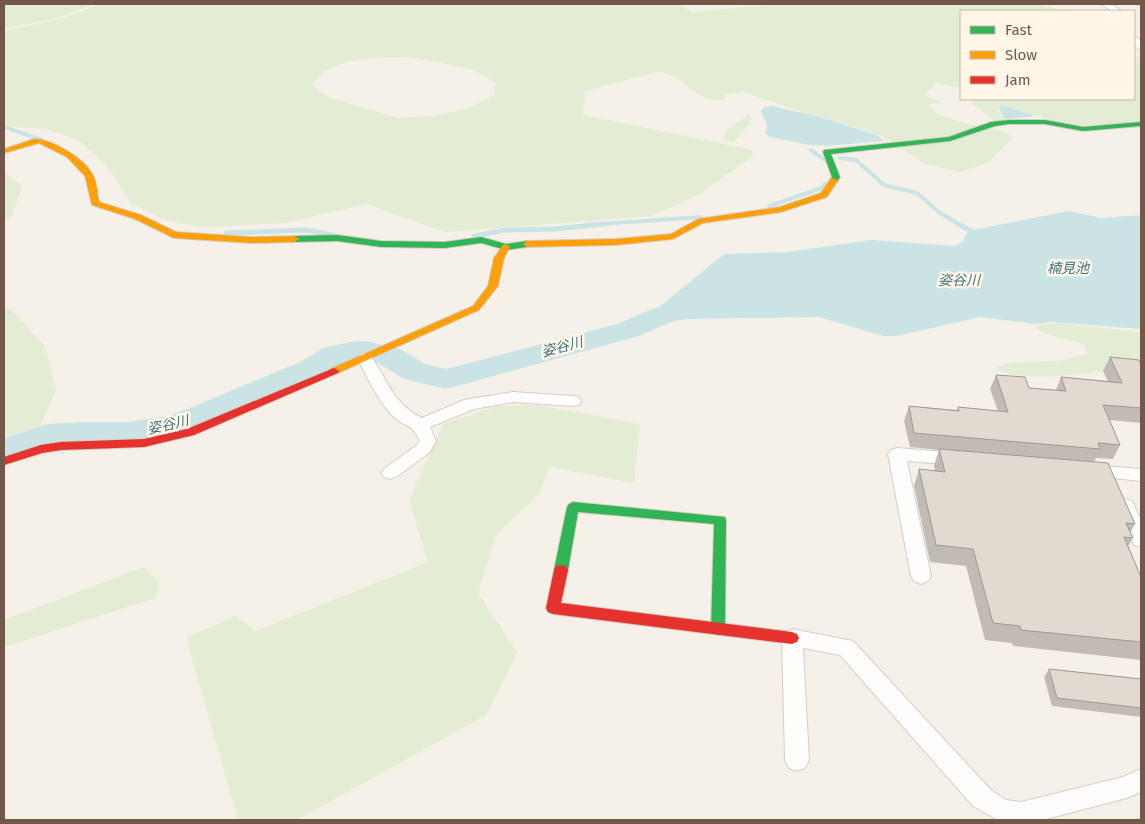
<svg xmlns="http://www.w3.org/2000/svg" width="1145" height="824" font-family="'Fira Sans','Noto Sans JP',sans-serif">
<rect width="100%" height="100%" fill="#f6f1e8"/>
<path fill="#e2edd3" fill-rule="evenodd" d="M4 4H94L61 17 4 29Z
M100 4H678L692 12 777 4H1035L1066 11H961V88L936 83 925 94 928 97 943 103 928 104 936 114 968 124 1004 131 1013 138 987 163 960 172 926 164 880 135 820 116 810 115 743 92 725 95V99C698 107 682 71 657 72L585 91 583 115 752 150 753 156 700 194 652 216 445 232 366 204 285 223 205 227 167 221 132 204 107 166 78 140 46 129 4 126V31L64 18ZM410 57 471 69 495 82 494 95 467 109 432 116 398 118 328 97 312 85C330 55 380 58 410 57Z
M1134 57 1141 58V121L1087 126 1050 120 1000 104 996 106 1004 120 994 121 972 103V99H1134Z
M750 114V123L734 142 726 141 723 139 726 131Z
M4 171 22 187 11 217 4 220Z
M4 307 12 310 45 347 56 390 40 426 4 437Z
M1055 323 1141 332V363L1123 360 1117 370C1083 372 1024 385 995 368L1012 362 1060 361 1088 353 1083 344 1044 333 1036 328 1039 325Z
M537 405 640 424 634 483 550 467 539 494 496 535 478 593 517 653 486 715 297 820H238L186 638 236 616 255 631 428 562 409 500 443 424 498 406Z
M144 567 160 583 155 598 4 647V620Z"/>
<path fill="#cae4e6" d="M1001 105 1031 114 1035 116 1005 119 998 106Z
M772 106 824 118 877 135 884 141 827 146 809 145 770 137 765 133 767 125 761 111 764 107Z
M1068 211 1101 218 1141 215V329L1052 322 1036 324 980 317 897 336H883L819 317 689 319 665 321 653 312 724 254 787 252 871 240 956 246 963 241 968 231Z"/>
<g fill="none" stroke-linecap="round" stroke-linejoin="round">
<path stroke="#cae4e6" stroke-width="4" d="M4 127 42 140
M811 150 826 161
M840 158 856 160 884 185 917 193 940 213 961 225
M769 206 822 188 825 184
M586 225 701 217"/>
<path stroke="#cae4e6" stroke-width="5" d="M958 224 975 233
M226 233 307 230 333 235
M474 236 505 230 554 229 605 224"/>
<path fill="#cae4e6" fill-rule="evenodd" d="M703 297 713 300 718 306 713 312 671 322 639 336 446 389 404 379 378 363 365 359 350 360 322 376 209 426 176 436 129 444H82L50 447 4 462V438L47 424 82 422H129L162 417 185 410 300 362 323 348 350 342 366 341 400 349 425 364 446 369 617 324 652 309Z"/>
<g stroke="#d4cdc5" stroke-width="2">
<path id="street" d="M1101 4H1111L1122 11H1112Z
M1134 35 1141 41V50L1138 49 1134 44Z
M365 353 370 355C388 380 392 403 422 418L464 400 513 392 573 396 579 397 581 401 579 405 573 406 513 402 474 409 430 427 436 441 429 453 396 477 390 479 384 477 381 473 384 469 417 445 420 441C411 422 408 429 395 418 378 402 368 378 357 358L360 355Z
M897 448 957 453 963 455 966 459 963 463 957 465 907 461 931 576 928 581 921 584 914 581 911 576 888 454 891 450Z
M1091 465 1141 469V481L1085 475 1082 471 1085 467Z
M1126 499 1132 501 1141 520V547L1134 545 1117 506 1120 501Z
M792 629 853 641 991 790 1006 800 1021 802 1123 777 1141 769V792L1127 798 1042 820H998L973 806 840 655 803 648 809 760 805 768 797 771 789 768 785 760 782 638 785 632Z"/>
</g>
<g stroke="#d5cdc4" stroke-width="2">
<path id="fast" d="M1009 120H1045L1083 127 1141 122V126L1083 131 1045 124H1009L995 126 950 141 831 154 840 177 837 182 830 180 832 177 823 152 824 150 949 137 991 122Z
M337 235 381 241 445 242 481 237 506 244 527 241 531 244 527 247 506 250 481 243 445 248 381 247 337 241 295 242 291 239 295 236Z
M573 502 725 517 726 520 725 629 723 633 718 635 713 633 711 629 714 524 578 512 568 570 566 574 561 575 556 574 554 570 567 507 569 504Z"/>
</g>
<g stroke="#d5cdc4" stroke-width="2">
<path id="slow" d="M34 139C52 139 84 158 93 175 97 182 97 193 99 202L141 215 176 232 251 237 295 236 299 239 295 242 251 243 174 238 135 219 92 205 85 176 67 157 39 143 4 153V149Z
M831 178 838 180 827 197 781 212 703 223 673 239 616 245 527 247 523 244 527 241 616 239 671 234 698 219 780 207 821 193Z
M506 244 510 247 504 258 498 286 479 310 338 373H330L329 371 330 369 473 306 488 286 494 258 503 245Z"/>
</g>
<g stroke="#d5cdc4" stroke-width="2">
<path id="jam" d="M334 368 339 371 338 373 194 435 144 447 61 450 42 453 4 465V457L41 445 61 442 144 439 187 429Z
M561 565 566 566 568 570 561 603 792 632 797 634 799 638 797 642 792 644 553 614 548 612 546 608 554 570 556 566Z"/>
</g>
<use href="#street" fill="#fefdfc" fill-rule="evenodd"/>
<use href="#fast" fill="#30b455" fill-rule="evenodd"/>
<use href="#slow" fill="#ff9f0a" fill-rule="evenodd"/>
<use href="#jam" fill="#e5322d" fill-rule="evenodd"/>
</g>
<path fill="#c2bbb3" d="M1110 357 1141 364V423L1110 420 1120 445 1113 459 1096 458 1094 462 1135 524 1130 533 1133 538 1128 546 1141 577V660L1013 646 1012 643 985 640 966 566 930 562 914 486 919 469 935 471 934 465 939 450 910 447 904 421 909 406 957 410 958 407 998 411 990 389 996 375 1029 388 1056 390 1061 377 1108 381 1103 371Z
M1049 669 1141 679V717L1052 706 1044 677Z"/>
<path fill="#e2d9d0" stroke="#9e9892" d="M1110 357 1139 360 1141 364V408L1103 405 1120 445 1098 443 1100 449 914 433 909 406 959 411 958 407 1008 412 996 375 1025 377 1029 388 1066 391 1061 377 1122 383Z
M939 449 1108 463 1135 524 1126 523 1133 538 1124 537 1141 577V642L1021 630 1020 626 993 623 973 549 936 545 919 469 945 472Z
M1049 669 1141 679V708L1057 698Z"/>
<g text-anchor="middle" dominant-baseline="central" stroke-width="5" stroke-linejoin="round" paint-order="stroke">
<g font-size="14" font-style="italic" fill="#407580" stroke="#fff6e8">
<text x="1068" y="268">楠見池</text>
<text x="959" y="280">姿谷川</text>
<text transform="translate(562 347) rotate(-15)">姿谷川</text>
<text transform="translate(168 425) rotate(-13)">姿谷川</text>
</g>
</g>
<rect width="1145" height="824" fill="none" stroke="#735849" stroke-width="10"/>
<rect x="960" y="10" width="175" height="90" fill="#fff6e8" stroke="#c7b7a8"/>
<rect x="970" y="26" width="25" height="8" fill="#30b455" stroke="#c7b7a8"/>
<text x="1005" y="35" font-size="15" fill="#735849">Fast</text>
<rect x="970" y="51" width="25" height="8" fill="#ff9f0a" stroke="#c7b7a8"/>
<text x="1005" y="60" font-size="15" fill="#735849">Slow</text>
<rect x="970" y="76" width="25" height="8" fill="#e5322d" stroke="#c7b7a8"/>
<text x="1005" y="85" font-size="15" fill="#735849">Jam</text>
</svg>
